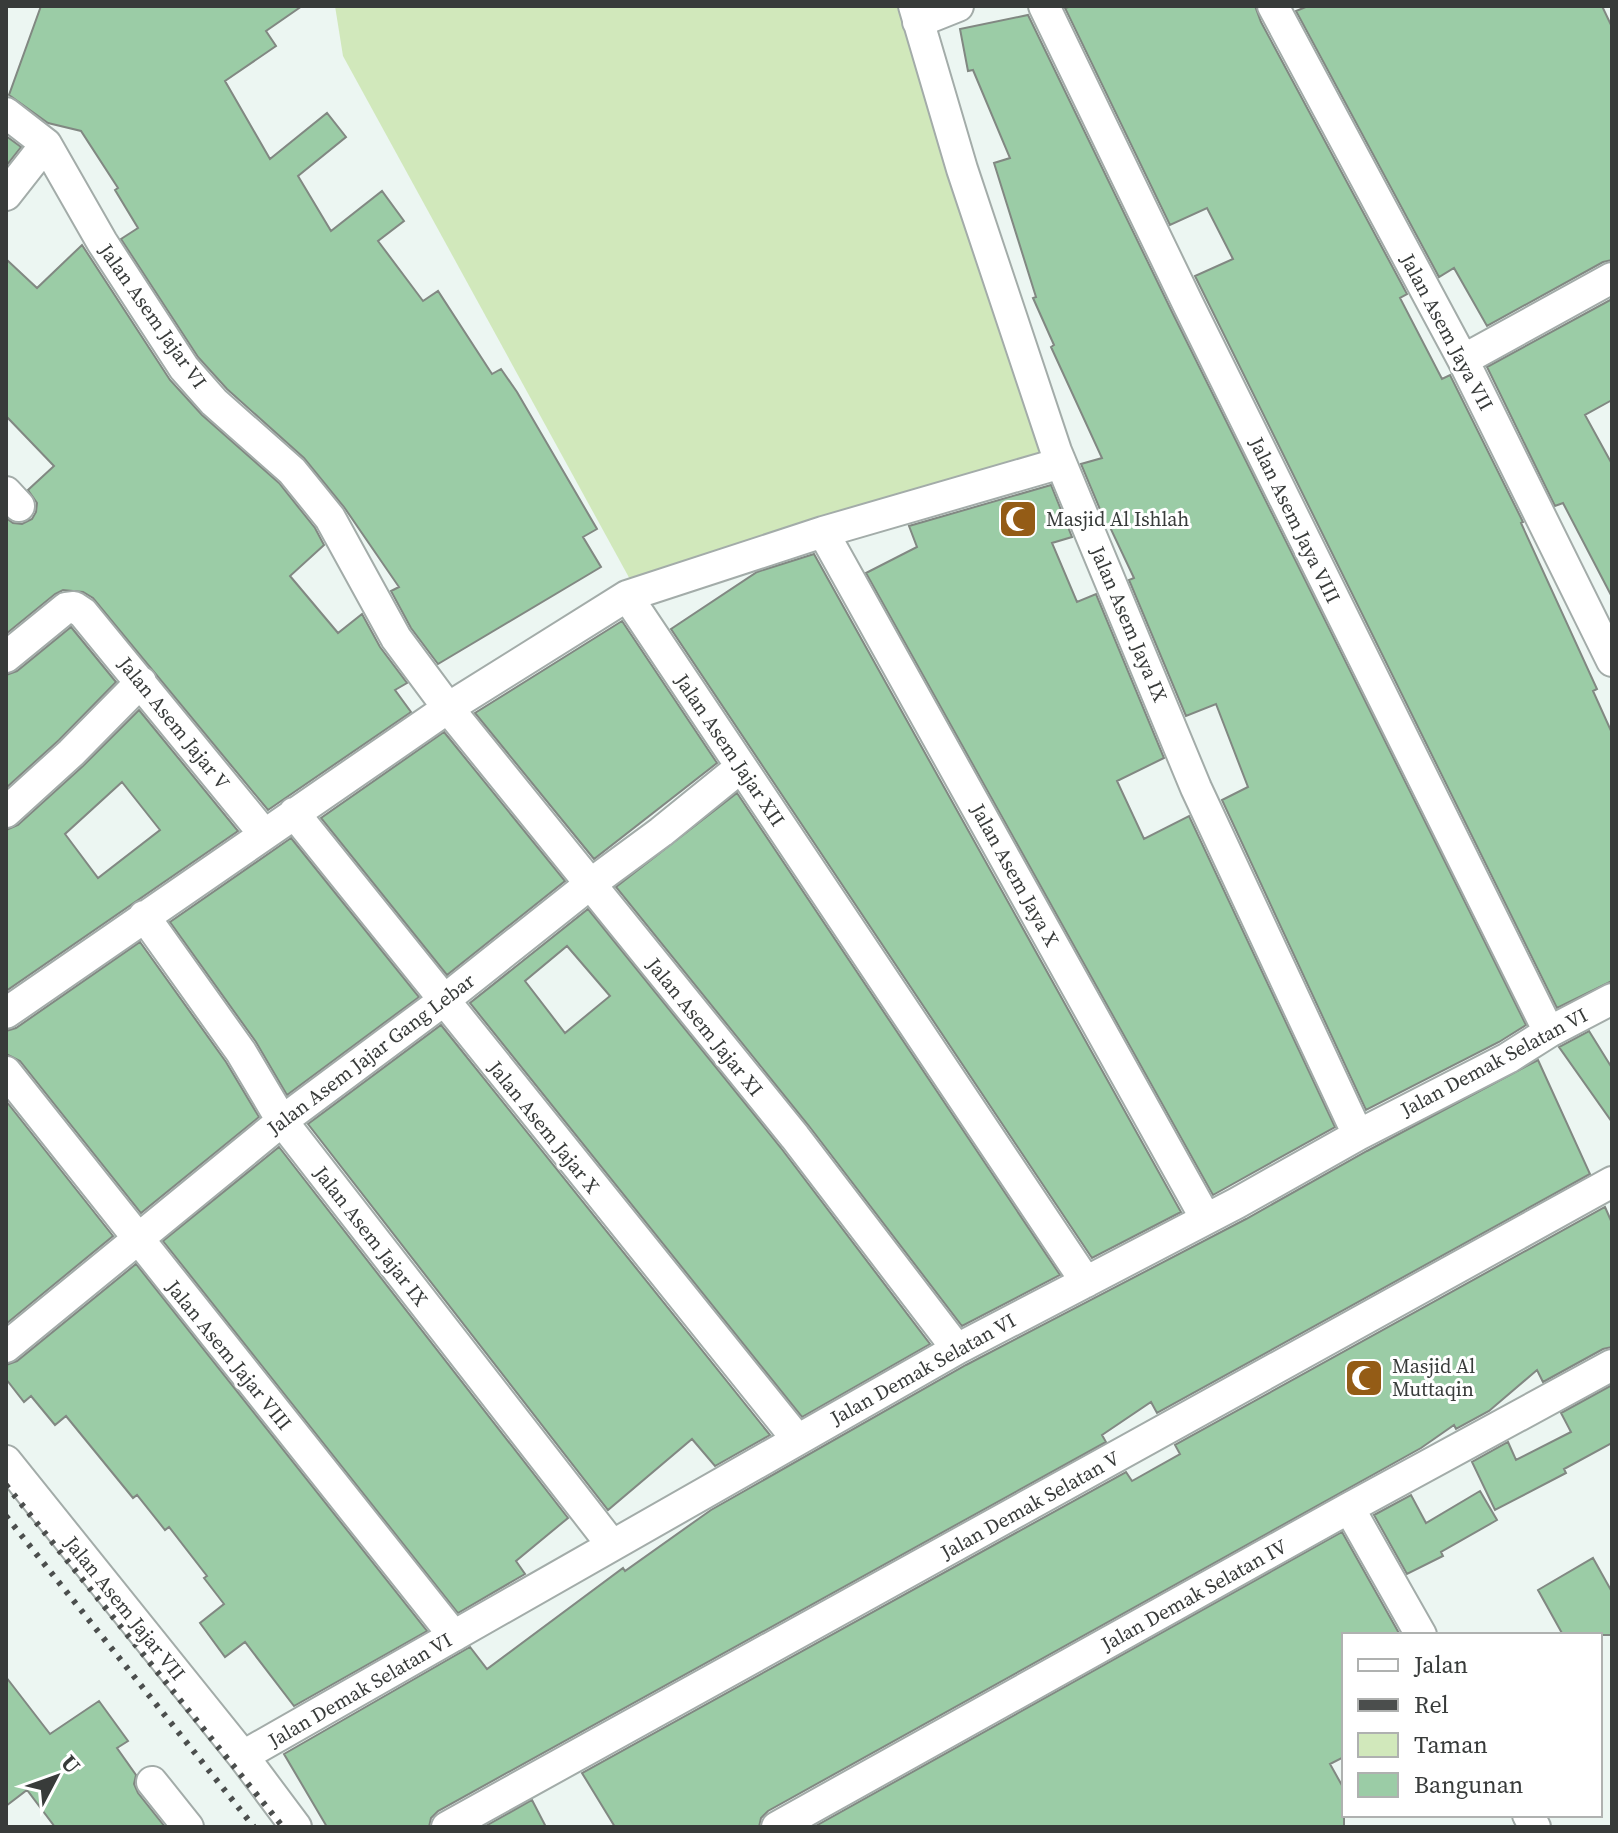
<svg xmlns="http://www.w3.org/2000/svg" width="1618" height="1833" font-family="'Source Serif 4',serif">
<rect width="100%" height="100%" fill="#ecf6f2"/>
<path fill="#d1e8bb" d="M335 6H910L1054 461 632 583 343 56Z"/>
<path fill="#9bcca6" stroke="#818882" stroke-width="2" fill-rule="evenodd" d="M41 6H302L266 31 276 46 225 81 270 159 327 113 346 137 298 176 331 231 382 191 404 221 378 241 423 301 438 291 492 374 501 369 517 392 597 529 583 537 601 567 438 664 411 628 391 591 399 587 344 507 304 458 227 389 198 357 121 239 138 228 115 190 118 188 81 131 48 123 9 95Z
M1072 6H1255L1261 22 1407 294 1400 298 1442 379 1450 375 1523 522 1521 523 1597 689 1593 691 1612 733V981L1557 1008 1195 276 1233 259 1207 208 1170 225 1065 8Z
M1308 6H1602L1612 27V260L1603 262 1487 326 1454 268 1439 277 1296 11Z
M1028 15 1173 314 1526 1025 1499 1042 1366 1110 1222 800 1248 787 1216 704 1186 716 1129 580 1134 578 1109 525 1107 526 1081 464 1102 458 1051 347 1054 345 1033 298 1036 297 994 163 1010 158 973 70 968 71 960 29Z
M6 136 21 147 6 166Z
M82 245 170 380 202 415 279 483 315 528 324 545 290 576 338 633 362 614 380 647 407 683 395 690 411 712 268 810 93 598 83 592 63 590 55 594 6 634V518L13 523 22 524 32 519 36 512 37 503 28 490 54 466 6 416V259L37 288Z
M1612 299V400L1585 415 1612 464V597L1563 503 1555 506 1487 367Z
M1051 485 1072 537 1052 543 1077 602 1096 594 1164 758 1117 781 1144 839 1189 816 1335 1127 1213 1195 866 573 917 547 909 526Z
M814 554 1181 1212 1092 1258 671 629 757 572Z
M622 621 717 763 594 859 475 713Z
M71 627 116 682 59 740 6 788V675L17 671Z
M139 710 238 831 6 991V830L18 825 83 766ZM122 782 160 830 98 878 65 834Z
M444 732 565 881 447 975 321 818Z
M737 793 1060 1275 962 1326 809 1126 616 887Z
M291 838 419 997 287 1095 256 1042 170 922Z
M588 909 781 1148 930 1344 802 1417 470 1003ZM567 946 610 996 565 1033 525 981Z
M140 942 226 1062 259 1117 141 1213 20 1061 6 1054V1031L16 1028Z
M441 1025 770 1435 715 1466 692 1439 608 1510 308 1124Z
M1589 1031 1612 1068V1122L1559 1047Z
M1538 1060 1590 1174 1157 1413 1151 1402 1102 1435 1106 1442 438 1811 431 1818 429 1827H327L284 1754 470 1647 487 1669 623 1568 625 1571 711 1510 966 1365 1246 1219 1367 1151Z
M6 1101 113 1236 6 1324Z
M279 1147 568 1518 516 1561 525 1574 458 1613 163 1241Z
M1605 1207 1612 1223V1347L1603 1349 1543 1382 1537 1370 1489 1411 1456 1429 1454 1425 1421 1448 768 1811 761 1818 759 1827H615L582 1773 1126 1472 1132 1481 1180 1454 1175 1445Z
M136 1264 427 1631 294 1706 245 1642 225 1657 200 1623 224 1604 204 1578 207 1576 169 1527 165 1530 137 1495 133 1498 66 1416 55 1425 31 1396 24 1402 6 1379V1365L17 1361Z
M1612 1385V1443L1564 1469 1566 1473 1495 1510 1472 1462 1508 1442 1516 1460 1571 1432 1561 1413Z
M1480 1491 1497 1520 1441 1552 1443 1556 1407 1574 1374 1515 1411 1495 1426 1523Z
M1342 1532 1400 1635H1344V1757L1330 1764 1344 1789V1827H814Z
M1593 1558 1612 1592V1635H1563L1538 1590Z
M6 1677 50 1734 99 1701 128 1741 117 1748 136 1775 134 1784 138 1793 165 1827H55L27 1790 6 1806Z
M532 1800 546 1827H484Z"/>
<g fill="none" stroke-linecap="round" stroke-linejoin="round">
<g stroke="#a3aca9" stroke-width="34">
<path id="minor" d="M914 6 962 169 1056 451 1196 788 1358 1135
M1044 6 1189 306 1549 1032
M1273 6 1463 360 1612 661
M918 22 958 6
M6 113 46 144 102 242 184 368 214 402 292 471 330 518 396 638 448 708 795 1137 957 1349
M6 195 46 144
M1463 360 1612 278
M1061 463 823 532 627 596 1086 1282
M6 492 19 506
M823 532 1206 1219
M6 657 66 608 74 607 83 613 264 834
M6 812 71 753 141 682
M294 813 797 1439
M144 916 241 1052 282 1121 612 1545
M6 1013 448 708 627 596
M6 1072 454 1636
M6 1347 282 1121 443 1001 589 885 661 832 741 767
M6 1461 243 1756 296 1827
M1349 1508 1421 1635
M243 1756 957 1349 1237 1203 1358 1135 1508 1058 1549 1032 1612 999
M152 1782 188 1827
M1528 1815 1535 1827
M447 1827 1612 1182
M777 1827 1349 1508 1612 1365"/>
</g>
<use href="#minor" stroke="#fff" stroke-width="30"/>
<path stroke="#4b4e4d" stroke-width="6" stroke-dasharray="4 8" stroke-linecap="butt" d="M6 1485 283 1827
M6 1516 254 1827"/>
</g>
<defs>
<g id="mosque-square" transform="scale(2)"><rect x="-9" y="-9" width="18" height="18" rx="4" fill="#945c16" stroke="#fff"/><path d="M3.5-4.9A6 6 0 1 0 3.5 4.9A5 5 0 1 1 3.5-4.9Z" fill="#fff"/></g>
</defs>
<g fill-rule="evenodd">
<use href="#mosque-square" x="1018" y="519"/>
<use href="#mosque-square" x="1364" y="1378"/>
</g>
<g text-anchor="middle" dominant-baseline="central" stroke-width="6" stroke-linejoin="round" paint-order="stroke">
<g font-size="20" fill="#383b3a" stroke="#fff">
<text transform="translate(153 316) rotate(55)">Jalan Asem Jajar VI</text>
<text transform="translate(1447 332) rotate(62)">Jalan Asem Jaya VII</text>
<text transform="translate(1295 520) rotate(64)">Jalan Asem Jaya VIII</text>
<text transform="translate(1129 624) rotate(67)">Jalan Asem Jaya IX</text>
<text transform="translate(174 723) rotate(51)">Jalan Asem Jajar V</text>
<text transform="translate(730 750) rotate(56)">Jalan Asem Jajar XII</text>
<text transform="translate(1015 875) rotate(61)">Jalan Asem Jaya X</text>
<text transform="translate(705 1027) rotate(51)">Jalan Asem Jajar XI</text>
<text transform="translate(371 1054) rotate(-37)">Jalan Asem Jajar Gang Lebar</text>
<text transform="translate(1494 1062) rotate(-28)">Jalan Demak Selatan VI</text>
<text transform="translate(544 1127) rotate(51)">Jalan Asem Jajar X</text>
<text transform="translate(371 1236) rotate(52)">Jalan Asem Jajar IX</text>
<text transform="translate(229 1355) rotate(51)">Jalan Asem Jajar VIII</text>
<text transform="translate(923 1369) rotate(-29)">Jalan Demak Selatan VI</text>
<text transform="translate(1030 1505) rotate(-29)">Jalan Demak Selatan V</text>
<text transform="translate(1194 1595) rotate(-29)">Jalan Demak Selatan IV</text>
<text transform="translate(125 1608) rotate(51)">Jalan Asem Jajar VII</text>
<text transform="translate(360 1690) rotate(-30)">Jalan Demak Selatan VI</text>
</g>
<g font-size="20" fill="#383b3a" stroke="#fff" text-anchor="start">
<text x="1046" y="519">Masjid Al Ishlah</text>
<text x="1392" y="1366">Masjid Al<tspan x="1392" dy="23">Muttaqin</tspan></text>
</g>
</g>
<rect width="1618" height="1833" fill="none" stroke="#383b3a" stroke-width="16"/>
<rect x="1342" y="1633" width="260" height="184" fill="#ffffff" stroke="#afb1b0" stroke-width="2"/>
<rect x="1358" y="1659" width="40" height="12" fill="#ffffff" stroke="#afb1b0" stroke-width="2"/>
<text x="1414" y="1673" font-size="24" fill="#383b3a">Jalan</text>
<rect x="1358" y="1699" width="40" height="12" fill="#4b4e4d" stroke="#afb1b0" stroke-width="2"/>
<text x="1414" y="1713" font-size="24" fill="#383b3a">Rel</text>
<rect x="1358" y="1733" width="40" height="24" fill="#d1e8bb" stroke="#afb1b0" stroke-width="2"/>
<text x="1414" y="1753" font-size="24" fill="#383b3a">Taman</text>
<rect x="1358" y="1773" width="40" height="24" fill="#9bcca6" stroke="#afb1b0" stroke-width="2"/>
<text x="1414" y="1793" font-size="24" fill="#383b3a">Bangunan</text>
<g transform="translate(56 1777) rotate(49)" stroke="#ffffff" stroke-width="6" paint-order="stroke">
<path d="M0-6L14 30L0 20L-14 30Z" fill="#383b3a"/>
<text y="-12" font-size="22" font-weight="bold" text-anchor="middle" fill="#383b3a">U</text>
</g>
</svg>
